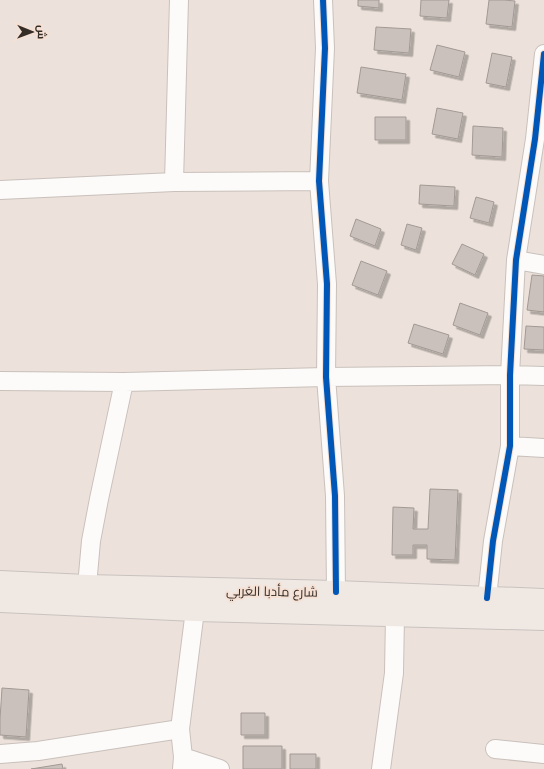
<svg xmlns="http://www.w3.org/2000/svg" width="544" height="769" font-family="Lato,Cairo,sans-serif">
<defs>
<filter id="shadow"><feDropShadow dx="3.5" dy="3.5" stdDeviation="0" flood-color="#0004"/></filter>
</defs>
<rect width="100%" height="100%" fill="#ede2db"/>
<path fill="#cac1bc" stroke="#a29994" filter="url(#shadow)" d="M358 0H379V8L358 6Z
M421 0H449L447 18 420 16Z
M489 0H504L515 1 512 27 486 24Z
M376 27 411 29 409 53 374 50Z
M437 45 465 52 459 77 430 70Z
M492 53 512 57 506 87 486 83Z
M361 67 406 74 402 100 357 93Z
M437 108 463 113 458 139 432 134Z
M375 117H406V140H375Z
M473 126 503 128 502 157 472 155Z
M420 185 455 187 454 206 419 204Z
M476 197 494 202 489 223 470 218Z
M356 219 381 229 375 246 350 236Z
M407 224 422 228 416 250 401 245Z
M462 244 484 254 475 275 452 264Z
M361 261 387 271 378 295 352 285Z
M532 275 544 276V312L527 310Z
M460 303 488 313 480 335 453 325Z
M414 324 449 335 443 354 408 343Z
M526 326 544 327V350L524 349Z
M430 489 458 490 455 560 427 559V545H413V555H392L393 507 414 508 413 529H428Z
M2 688 29 690 26 737 0 735V719Z
M241 713H265V735H241Z
M243 746H282V769H243Z
M290 754H316V769H290Z
M62 764 63 769H31Z"/>
<g fill="none" stroke-linecap="round" stroke-linejoin="round">
<g stroke="#c9c0bb" stroke-width="20">
<path id="minor" d="M323 0 325 48 319 181 327 284 326 377 335 496 336 592
M174 182 179 0
M0 190 174 182 319 181
M516 260 544 265
M0 381 124 382 326 377 510 375 544 376
M510 446 544 448
M87 586 91 541 99 499 124 382
M487 598 493 541 510 446V375L516 260 535 139 544 54
M495 749 544 754
M0 754 38 751 180 729
M183 757 220 769
M182 769 183 757 180 729 195 610
M381 769 394 673 395 615"/>
</g>
<g stroke="#c8c2bf" stroke-width="24">
<path id="major" d="M0 582 87 586 336 592 544 600
M0 601 195 610 544 619"/>
</g>
<use href="#minor" stroke="#fcfbfa" stroke-width="18"/>
<use href="#major" stroke="#f0e8e3" stroke-width="22"/>
<g stroke="#f5e0d3" stroke-width="8">
<path id="cycleway" d="M323 0 325 48 319 181 327 284 326 377 335 496 336 592
M487 598 493 541 510 446V375L516 260 535 139 544 54"/>
</g>
<use href="#cycleway" stroke="#0057b8" stroke-width="6"/>
</g>
<g text-anchor="middle" dominant-baseline="central" stroke-width="3.5" stroke-linejoin="round" paint-order="stroke">
<g font-size="13" fill="#342c27" stroke="#f5e0d3">
<text transform="translate(272 591) rotate(1)">شارع مأدبا الغربي</text>
</g>
</g>
<g transform="translate(32 32) rotate(91)" stroke="#f5e0d3" stroke-width="3" paint-order="stroke">
<path d="M0-3L7 15L0 10L-7 15Z" fill="#342c27"/>
<text y="-6" font-size="11" font-weight="bold" text-anchor="middle" fill="#342c27">ش</text>
</g>
</svg>
